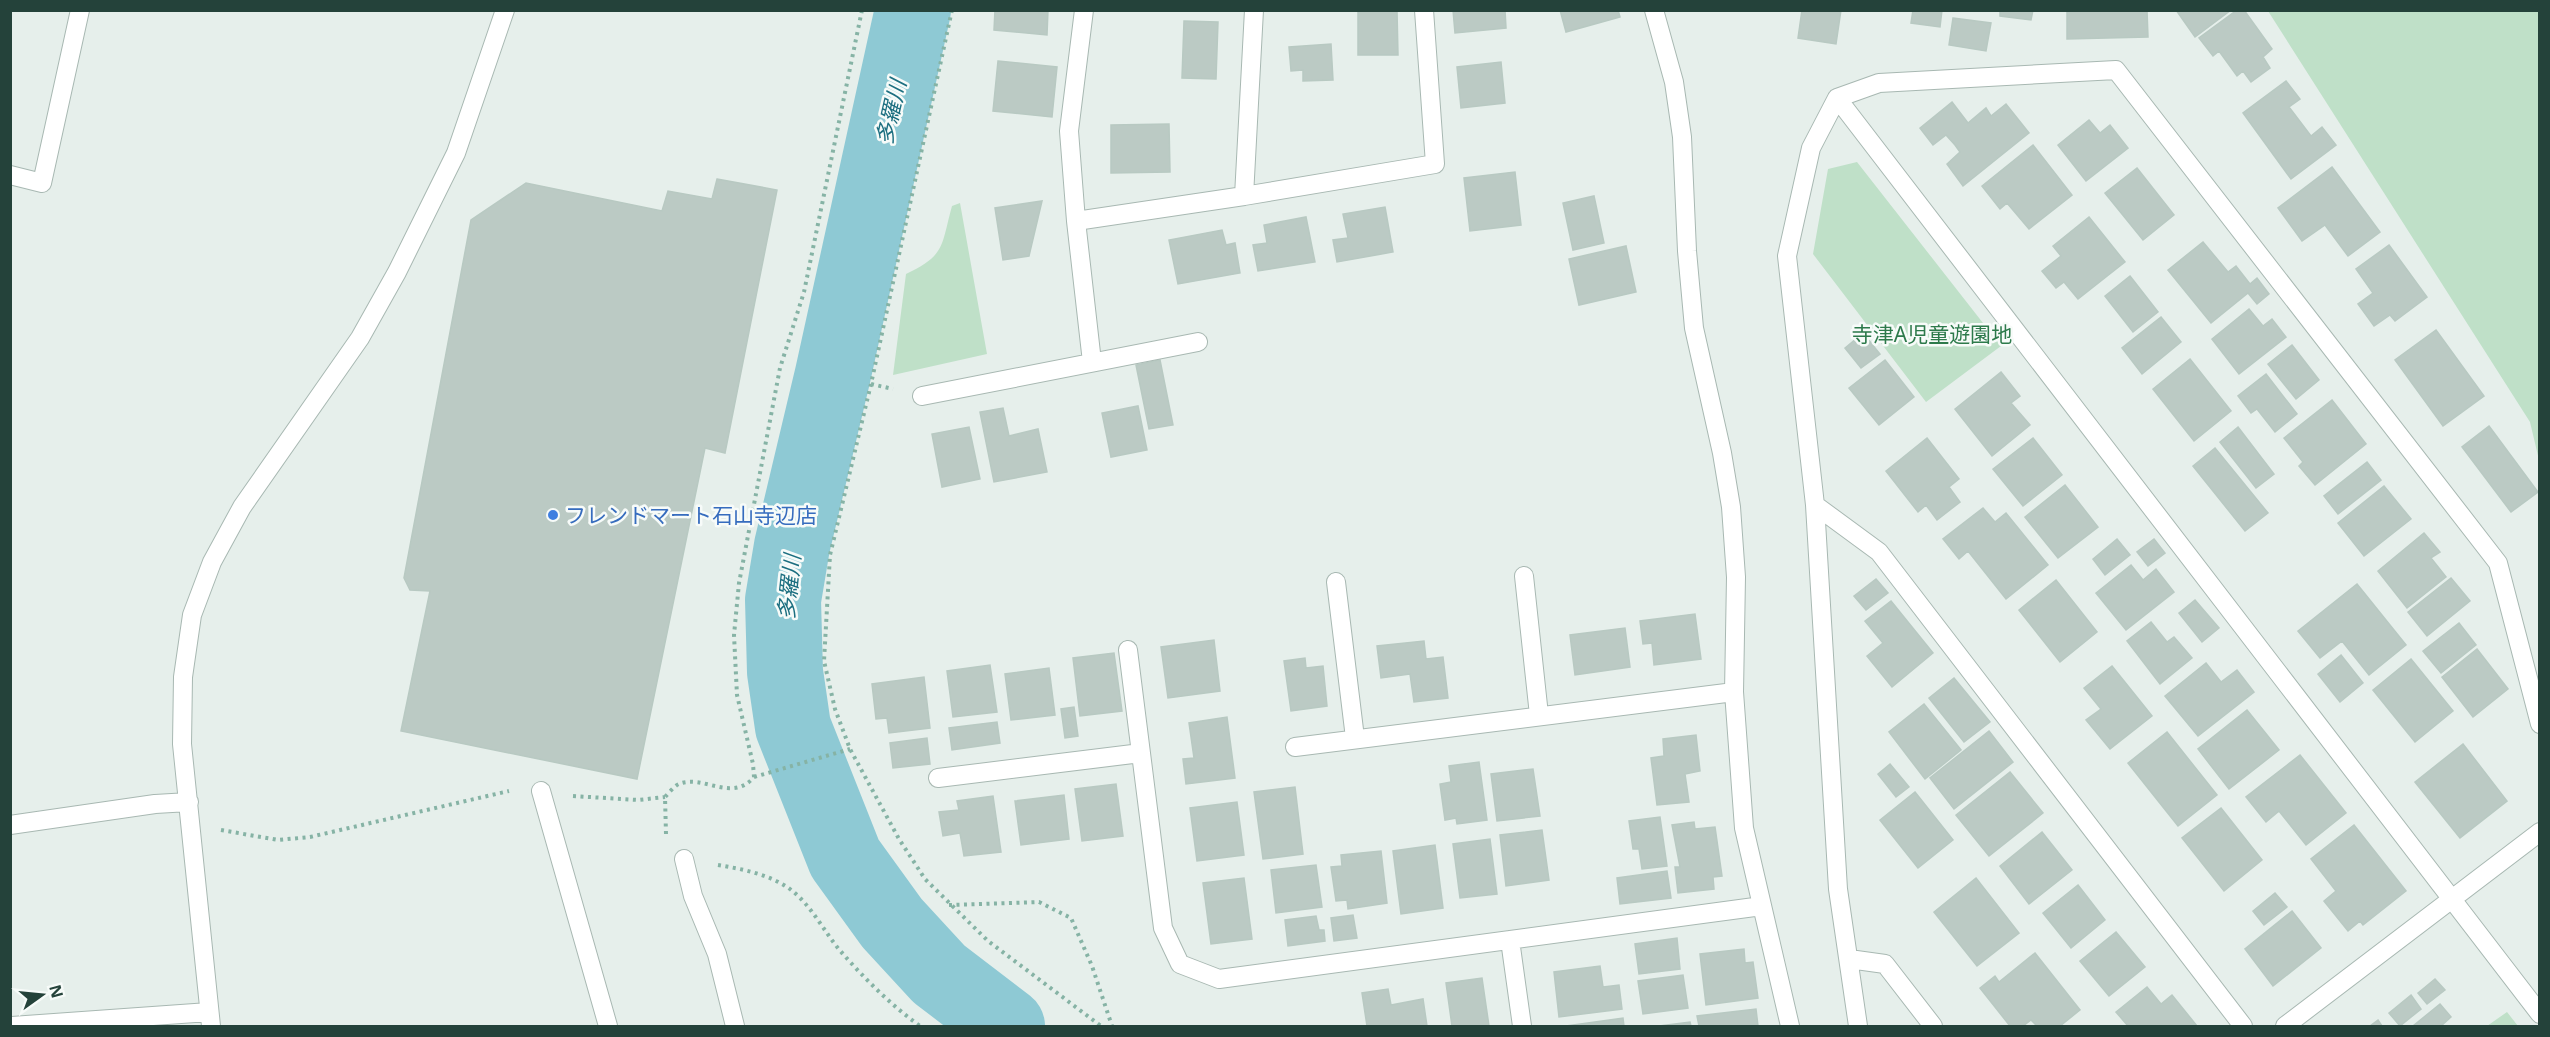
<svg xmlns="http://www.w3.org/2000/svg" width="2550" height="1037" font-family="'Noto Sans','Noto Sans JP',sans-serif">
<rect width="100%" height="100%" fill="#e6efeb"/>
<path fill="#bfe0c8" d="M2268 11H2539V460L2530 422Z
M1857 162 2001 346 1926 402 1813 254 1828 169Z
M960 203 987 354 893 375 906 274C946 255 941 246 952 206Z
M2507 1012 2518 1026H2487Z"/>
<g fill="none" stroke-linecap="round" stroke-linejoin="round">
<path stroke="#8ec9d4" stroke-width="76" d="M913 10 833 374 792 546 783 600 785 672 793 727 845 858 892 923 939 974 1007 1026"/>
</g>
<path fill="#bbcac4" stroke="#b8c9c2" stroke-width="1.5" d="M995 10H1048L1047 35 994 30Z
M1358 10H1397L1398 55H1358Z
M1453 10H1505L1506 28 1455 33Z
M1560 10H1618L1620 17 1566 32Z
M1802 10H1841L1836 44 1798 38Z
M1913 10H1942L1940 27 1911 23Z
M2000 10H2033L2031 20 2000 16Z
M2067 10H2147L2148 37 2067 39Z
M2176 10H2231L2195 37Z
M2237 10H2244L2272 49 2263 57 2270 68 2251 82 2243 71 2237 76 2219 51 2213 56 2199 38Z
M1953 18 1991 23 1986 51 1949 45Z
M1184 21 1218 22 1216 79 1182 78Z
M1331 44 1333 80 1303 81V70L1291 71 1289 47Z
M998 61 1057 67 1052 117 993 111Z
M1501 62 1505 103 1461 108 1457 67Z
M2286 81 2300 99 2289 107 2311 136 2322 127 2336 145 2291 179 2243 113Z
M1952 102 1968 123 1986 108 1991 116 2006 104 2029 133 1963 186 1947 164 1960 152 1955 145 1946 135 1933 145 1920 128Z
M2089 120 2100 133 2110 125 2128 148 2086 181 2058 145Z
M1169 124 1170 172 1111 173V125Z
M2033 145 2072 195 2029 229 2007 203 2000 209 1982 186Z
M2332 167 2380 232 2348 256 2325 225 2302 241 2278 208Z
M2137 168 2174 215 2143 240 2105 193Z
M1515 172 1521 225 1470 231 1464 178Z
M717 179 777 190 725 453 705 448 637 779 401 731 430 591 410 590 404 578 471 220 526 183 662 211 668 191 712 199Z
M1594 196 1604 243 1573 250 1563 203Z
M1042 201 1029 256 1003 260 995 208Z
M1385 207 1393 252 1337 262 1333 240 1348 238 1343 214Z
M1306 217 1315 262 1258 271 1253 245 1267 243 1264 225Z
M2089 217 2125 262 2078 299 2064 282 2056 288 2042 271 2061 256 2053 246Z
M1222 230 1226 245 1235 243 1240 273 1178 284 1169 240Z
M2203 242 2228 272 2236 266 2250 284 2257 278 2269 294 2257 304 2248 293 2211 323 2168 270Z
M2389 245 2427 297 2395 321 2390 315 2374 326 2358 304 2373 293 2356 269Z
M1626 246 1636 292 1579 305 1569 259Z
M2130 276 2158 312 2133 332 2105 296Z
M2249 309 2263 326 2272 319 2286 337 2239 374 2212 339Z
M2161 317 2181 342 2142 374 2122 348Z
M2436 330 2484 396 2443 426 2395 360Z
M1863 333 1880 354 1861 368 1845 348Z
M2292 345 2319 380 2296 399 2268 364Z
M2190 359 2231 411 2194 441 2153 389Z
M1160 360 1173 425 1149 429 1136 365Z
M1885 360 1914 397 1879 425 1849 388Z
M2001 372 2020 396 2011 403 2030 425 1992 456 1955 409Z
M2266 374 2297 414 2275 432 2257 409 2251 413 2238 396Z
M2332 400 2366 444 2315 485 2299 466 2303 462 2284 438Z
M1138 406 1147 450 1111 457 1102 413Z
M1003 408 1009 436 1038 429 1047 472 994 482 980 412Z
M2489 426 2538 492 2511 512 2462 447Z
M969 427 980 479 942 487 932 434Z
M2238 427 2274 474 2256 488 2220 442Z
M1927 438 1959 479 1949 487 1960 502 1937 520 1926 505 1918 512 1886 471Z
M2033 438 2062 475 2023 506 1993 469Z
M2215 448 2268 513 2245 531 2193 466Z
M2367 462 2381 480 2338 514 2324 496Z
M2065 485 2098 527 2058 558 2025 517Z
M2384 486 2411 519 2364 556 2338 523Z
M1983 508 1995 522 2006 513 2048 565 2006 599 1968 551 1959 559 1943 539Z
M2424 533 2440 552 2431 558 2446 577 2407 608 2378 571Z
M2117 539 2130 555 2105 575 2093 559Z
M2154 539 2165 553 2148 566 2137 552Z
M2131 565 2143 580 2156 569 2174 592 2126 630 2096 593Z
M2451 578 2470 601 2427 636 2408 612Z
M1876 579 1888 593 1866 610 1854 596Z
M2056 580 2097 632 2060 662 2019 610Z
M2357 584 2406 645 2369 675 2342 641 2320 658 2298 631Z
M2195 600 2219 628 2202 642 2179 613Z
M1891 601 1933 653 1892 687 1867 656 1883 643 1865 621Z
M1695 614 1701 659 1654 665 1652 643 1643 644 1640 621Z
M2151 622 2167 642 2174 637 2192 658 2160 684 2127 641Z
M2459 623 2476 645 2441 673 2423 651Z
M1625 628 1630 667 1575 675 1570 635Z
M1214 640 1220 691 1168 698 1161 647Z
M1424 641 1426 659 1443 657 1448 698 1414 702 1410 674 1381 678 1377 646Z
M2477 649 2508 689 2473 717 2442 677Z
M1114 653 1122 711 1080 716 1073 658Z
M2341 655 2363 683 2340 702 2318 674Z
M1305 658 1306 668 1323 666 1327 706 1291 711 1284 661Z
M2411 659 2453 711 2415 742 2373 690Z
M2206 663 2221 682 2237 670 2254 692 2198 736 2165 696Z
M990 665 997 712 953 717 947 671Z
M2112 666 2152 716 2110 749 2086 720 2101 709 2084 688Z
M1049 668 1055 715 1011 720 1005 674Z
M924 677 930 728 889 733 887 718 876 719 872 684Z
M1954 678 1990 722 1964 742 1929 698Z
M1924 704 1961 750 1925 779 1889 732Z
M1074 707 1078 736 1065 738 1061 709Z
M2247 710 2279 750 2229 789 2198 749Z
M1227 717 1235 778 1186 784 1183 759 1194 758 1189 723Z
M997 722 1000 743 952 750 949 728Z
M1989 731 2013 762 1954 809 1930 778Z
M2167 732 2217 795 2178 826 2128 763Z
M1696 735 1700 771 1685 774 1689 802 1657 805 1651 758 1664 756 1663 739Z
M927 738 930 764 893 768 890 743Z
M2463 744 2507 801 2460 838 2415 782Z
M2300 755 2346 813 2306 845 2279 811 2266 822 2246 797Z
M1479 762 1487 820 1457 824 1456 818 1445 820 1440 784 1451 782 1449 766Z
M1890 764 1909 787 1896 797 1878 774Z
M1533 769 1540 816 1497 821 1491 774Z
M2010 772 2043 813 1989 856 1956 815Z
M1116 784 1123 836 1082 841 1075 789Z
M1295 787 1303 854 1263 859 1254 792Z
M1915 792 1953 840 1918 868 1880 820Z
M1064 795 1069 839 1021 845 1015 801Z
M993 796 1001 852 964 856 960 833 943 836 939 812 959 810 957 801Z
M1237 802 1244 855 1197 861 1190 808Z
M2221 808 2262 860 2224 891 2182 838Z
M1660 817 1667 866 1642 869 1639 849H1633L1629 821Z
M1694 822 1695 829 1715 827 1722 876 1713 877 1714 889 1678 893 1675 867H1680L1672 825Z
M2354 825 2406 891 2363 925 2360 921 2348 931 2324 901 2336 891 2311 859Z
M1542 830 1549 880 1506 886 1500 835Z
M2042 832 2072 870 2029 904 2000 866Z
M1490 839 1497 894 1460 898 1453 844Z
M1435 845 1443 908 1401 914 1393 851Z
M1381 851 1387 903 1348 909 1347 900 1336 901 1331 867 1342 866 1341 855Z
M1316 865 1322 907 1276 913 1271 870Z
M1667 871 1671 898 1620 904 1617 878Z
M1244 878 1252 939 1211 944 1203 883Z
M1976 878 2019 933 1977 966 1934 912Z
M2078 885 2105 920 2071 948 2043 913Z
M2275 893 2287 907 2264 925 2253 911Z
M2292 911 2321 948 2273 986 2245 949Z
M1353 915 1357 938 1334 941 1331 918Z
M1316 916 1319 930H1324L1325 941 1288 946 1285 920Z
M2116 932 2145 967 2109 996 2080 961Z
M1677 938 1680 969 1639 974 1635 944Z
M1744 949 1745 963 1753 962 1758 998 1706 1005 1700 954Z
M2035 953 2080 1010 2060 1026H2037L2031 1020 2023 1026H2010L1980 988 1995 976 1999 982Z
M1600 966 1603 987 1619 985 1622 1009 1559 1017 1554 972Z
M1683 975 1688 1008 1643 1014 1638 981Z
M1482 978 1489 1026H1452L1446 983Z
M2435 979 2445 990 2427 1004 2418 993Z
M2147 987 2161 1004 2172 995 2197 1026H2128L2116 1012Z
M1388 989 1391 1005 1423 999 1427 1026H1367L1362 993Z
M2411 995 2421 1009 2400 1026 2389 1013Z
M2440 1004 2451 1017 2441 1026H2413Z
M1756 1009 1758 1026H1699L1697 1016Z
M1623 1018 1624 1026H1566Z
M2378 1020 2382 1026H2370Z
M1690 1022 1691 1026H1659Z"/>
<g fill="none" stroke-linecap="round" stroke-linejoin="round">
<g stroke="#a8b8b2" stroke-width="20">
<path id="minor" d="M1084 10 1069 131 1076 221 1092 362
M1254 10 1244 196 1435 164 1424 10
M1654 10 1674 82 1682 137 1687 251 1694 328 1722 453 1731 507 1736 577 1734 692 1744 828 1790 1026
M1837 98 2540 1014
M10 175 42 183 80 10
M1076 221 1244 196
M922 396 1198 342
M1815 505 1879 552 2243 1026
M1524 576 1539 715
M1336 582 1355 738
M1128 650 1163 928 1180 964 1219 979 1762 906
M1295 747 1734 692
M938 778 1141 753
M541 791 608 1026
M10 825 155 804 189 802
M684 859 693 896 717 954 735 1026
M1510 940 1522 1026
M1849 959 1885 964 1933 1026
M12 1026 209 1012
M211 1026 182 744 183 677 192 615 212 562 242 507 360 338 397 272 456 153 505 10
M1858 1026 1838 889 1815 505 1787 256 1811 148 1837 98 1879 83 2116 70 2498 563 2540 724
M2285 1026 2540 832"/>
</g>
<path stroke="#86b3a5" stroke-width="4" stroke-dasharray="3 4.5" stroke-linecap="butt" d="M952 10 871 384 830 555 824 661 835 709 850 749 899 839 925 879 988 941 1101 1026
M871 384 893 389
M754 777 850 749
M573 796 638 800 665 797
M221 830 278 840 310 837 509 791
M666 834 665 797C669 793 674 786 679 784 703 774 732 803 754 777L753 764 737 695 734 635 739 583 780 368 804 292 862 10
M718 865C742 869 767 874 787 887 812 904 824 933 843 954 866 980 892 1006 920 1026
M949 905 1039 902 1071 918 1092 966 1112 1026"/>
<use href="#minor" stroke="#fff" stroke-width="18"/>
</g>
<circle fill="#3f7fe0" stroke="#f7fbf9" stroke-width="2" cx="553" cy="515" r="6"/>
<g text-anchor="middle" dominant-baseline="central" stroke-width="5" stroke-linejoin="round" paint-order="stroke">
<g font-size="21" fill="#2d7a4b" stroke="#f7fbf9">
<text x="1932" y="334">寺津A児童遊園地</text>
</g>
<g font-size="21" fill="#366cbe" stroke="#f7fbf9" text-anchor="start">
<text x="565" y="515">フレンドマート石山寺辺店</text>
</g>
<g font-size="22" font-style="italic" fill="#1c6f80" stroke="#f7fbf9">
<text transform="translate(890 112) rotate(-77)">多羅川</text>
<text transform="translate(788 587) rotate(-84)">多羅川</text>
</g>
</g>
<rect width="2550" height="1037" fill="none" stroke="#24423a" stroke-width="24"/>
<g transform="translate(42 995) rotate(75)" stroke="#f7fbf9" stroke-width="4.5" paint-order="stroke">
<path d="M0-4.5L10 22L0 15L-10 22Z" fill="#24423a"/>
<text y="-9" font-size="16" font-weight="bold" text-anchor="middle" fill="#24423a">N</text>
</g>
</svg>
